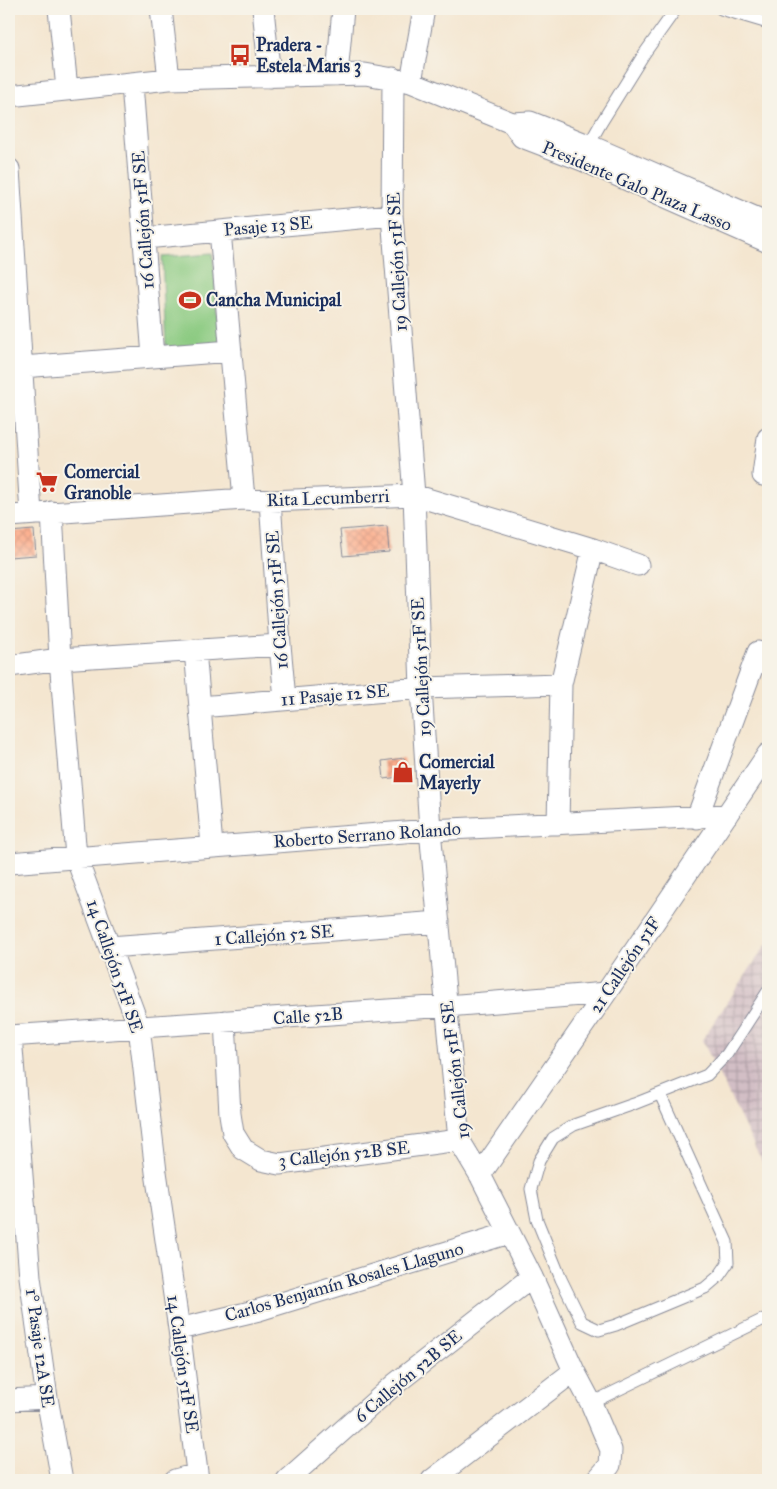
<svg xmlns="http://www.w3.org/2000/svg" width="777" height="1489" font-family="'IM FELL Great Primer',serif">
<defs>
<pattern id="industrial-grid" width="8" height="8" patternUnits="userSpaceOnUse" patternTransform="scale(1.25)"><rect width="8" height="8" fill="#d2bec5"/><path d="M0 4h8M4 0v8" fill="none" stroke="#aa9ba3"/></pattern>
<pattern id="building-cross-hatch" width="8" height="8" patternUnits="userSpaceOnUse" patternTransform="scale(1.25)"><rect width="8" height="8" fill="#fcac8a"/><path d="M0 0l8 8M0 8l8-8" fill="none" stroke="#d7947a"/></pattern>
</defs>
<rect width="100%" height="100%" fill="#f7f3e8"/>
<filter id="ink" filterUnits="userSpaceOnUse"><feTurbulence type="fractalNoise" baseFrequency=".02" numOctaves="2"/><feDisplacementMap in="SourceGraphic" scale="10" xChannelSelector="R" yChannelSelector="G"/><feConvolveMatrix kernelMatrix="1 2 1 2 8 2 1 2 1" color-interpolation-filters="sRGB"/></filter>
<filter id="wash" filterUnits="userSpaceOnUse"><feTurbulence type="fractalNoise" baseFrequency=".0096" numOctaves="4" result="noise"/><feDisplacementMap in="SourceGraphic" scale="20" xChannelSelector="R" yChannelSelector="G"/><feGaussianBlur stdDeviation="1.12" result="paint"/><feColorMatrix in="noise" values="0 0 0 0 0 0 0 0 0 0 0 0 0 0 0 0 0 1.4 0 .05"/><feComposite in="paint" operator="in"/></filter>
<g filter="url(#wash)">
<rect width="100%" height="100%" fill="#f4e6d0"/>
<path fill="url(#industrial-grid)" d="M768 942V1174L702 1040Z"/>
<path fill="#8bca81" stroke="#537c70" d="M213 253 219 343 166 349 162 257Z"/>
<g id="blocks">
<path fill="url(#building-cross-hatch)" d="M387 526 389 552 343 556 340 530Z
M34 530 36 555 9 557V532Z
M404 758 407 776 384 779 382 761Z"/>
</g>
</g>
<g filter="url(#ink)">
<use href="#blocks" fill-opacity="0" stroke="#888a97" stroke-width="1"/>
<g fill="none" stroke-linecap="round" stroke-linejoin="round">
<g stroke="#888a97" stroke-width="13">
<path id="service" d="M721 9 768 23
M587 148 601 123 644 54 676 9
M660 1094 727 1242 728 1263 719 1276 705 1288 616 1325 599 1330 582 1322 561 1279 537 1220 531 1189 539 1161 553 1138 574 1125 634 1104 707 1075 727 1054 768 991
M591 1403 768 1317"/>
</g>
<g stroke="#888a97" stroke-width="23">
<path id="minor" d="M59 9 67 89
M161 9 169 79
M263 9 270 77
M337 75 343 9
M393 78 392 215 414 495 421 688 430 830 459 1140 480 1175 532 1277 574 1371 591 1403 611 1450 610 1465 597 1480
M411 82 424 9
M132 84 153 357
M9 96 169 79 365 74 411 82 512 123 530 122 588 145 768 223
M512 123 522 137 582 160 768 242
M9 169 31 514
M220 231 244 499
M145 238 392 215
M22 367 231 351
M763 475 768 438
M270 501 280 645 285 699
M52 512 60 659 76 857 139 1027 156 1172 179 1329 198 1480
M9 516 244 499 270 501 414 495 593 549 638 565
M195 650 212 846
M9 666 60 659 280 645
M200 707 421 688 561 684
M697 818 758 652
M558 824 561 684 593 549
M9 863 430 830 727 815
M110 947 439 922
M225 1021 230 1114 233 1133 243 1149 261 1160 280 1164 459 1140
M9 1036 447 1006 606 993
M11 1036 30 1277 47 1398 62 1480
M480 1175 606 993 768 754
M179 1329 259 1310 509 1233
M9 1400 47 1398
M175 1480 197 1474
M287 1480 395 1384 532 1277
M432 1480 574 1371"/>
</g>
<use href="#service" stroke="#fff" stroke-width="11"/>
<use href="#minor" stroke="#fff" stroke-width="21"/>
</g>
</g>
<defs>
<g id="bus-bare" transform="scale(1.725)"><path d="M-5-6H5V4H4V6H2V4H-2V6H-4V4H-5ZM-3.5-4V0h7V-4ZM-3.5 1.2v1.5H-2V1.2ZM2 1.2v1.5H3.5V1.2Z" fill="#c8321e" stroke="#f7f3e8" stroke-width="2.5" paint-order="stroke"/></g>
<g id="stadium-bare" transform="scale(1.725)"><path d="M0-5a6.5 5 0 1 0 0 10a6.5 5 0 1 0 0-10ZM-3.5-1.8h7v3.6h-7Z" fill="#c8321e" stroke="#f7f3e8" stroke-width="2.5" paint-order="stroke"/></g>
<g id="supermarket-bare" transform="scale(1.725)"><path d="M-6-5.5h2.5l.6 2H6L4.5 2H-2.5L-4.4-4H-6ZM-1.5 3.2a1.3 1.3 0 1 0 .1 0ZM3 3.2a1.3 1.3 0 1 0 .1 0Z" fill="#c8321e" stroke="#f7f3e8" stroke-width="2.5" paint-order="stroke"/></g>
<g id="shop-bare" transform="scale(1.725)"><path d="M-5-2.5h2.3a2.7 3.5 0 0 1 5.4 0H5L5.5 6h-11ZM-1.5-2.5h3a1.5 2.3 0 0 0-3 0Z" fill="#c8321e" stroke="#f7f3e8" stroke-width="2.5" paint-order="stroke"/></g>
</defs>
<g fill-rule="evenodd">
<use href="#bus-bare" x="240" y="55"/>
<use href="#stadium-bare" x="190" y="300"/>
<use href="#supermarket-bare" x="47" y="482"/>
<use href="#shop-bare" x="403" y="772"/>
</g>
<g text-anchor="middle" dominant-baseline="central" stroke-width="4" stroke-linejoin="round" paint-order="stroke">
<g font-size="18" font-weight="bold" fill="#1b2f5e" stroke="#f7f3e8" text-anchor="start">
<text x="256" y="45">Pradera -<tspan x="256" dy="21">Estela Maris 3</tspan></text>
<text x="206" y="300">Cancha Municipal</text>
<text x="64" y="472">Comercial<tspan x="64" dy="21">Granoble</tspan></text>
<text x="419" y="762">Comercial<tspan x="419" dy="21">Mayerly</tspan></text>
</g>
<g font-size="18" fill="#1b2f5e" stroke="#f7f3e8">
<text transform="translate(637 186) rotate(23)">Presidente Galo Plaza Lasso</text>
<text transform="translate(143 220) rotate(-94)">16 Callejón 51F SE</text>
<text transform="translate(268 226) rotate(-5)">Pasaje 13 SE</text>
<text transform="translate(397 262) rotate(-93)">19 Callejón 51F SE</text>
<text transform="translate(328 498) rotate(-2)">Rita Lecumberri</text>
<text transform="translate(277 600) rotate(-94)">16 Callejón 51F SE</text>
<text transform="translate(421 667) rotate(-93)">19 Callejón 51F SE</text>
<text transform="translate(335 695) rotate(-5)">11 Pasaje 12 SE</text>
<text transform="translate(367 835) rotate(-4)">Roberto Serrano Rolando</text>
<text transform="translate(274 935) rotate(-4)">1 Callejón 52 SE</text>
<text transform="translate(625 965) rotate(-56)">21 Callejón 51F</text>
<text transform="translate(115 966) rotate(71)">14 Callejón 51F SE</text>
<text transform="translate(308 1016) rotate(-4)">Calle 52B</text>
<text transform="translate(455 1070) rotate(-97)">19 Callejón 51F SE</text>
<text transform="translate(344 1154) rotate(-6)">3 Callejón 52B SE</text>
<text transform="translate(344 1282) rotate(-16)">Carlos Benjamín Rosales Llaguno</text>
<text transform="translate(40 1348) rotate(82)">1° Pasaje 12A SE</text>
<text transform="translate(183 1364) rotate(82)">14 Callejón 51F SE</text>
<text transform="translate(408 1376) rotate(-40)">6 Callejón 52B SE</text>
</g>
</g>
<rect width="777" height="1489" fill="none" stroke="#f7f3e8" stroke-width="30"/>
</svg>
